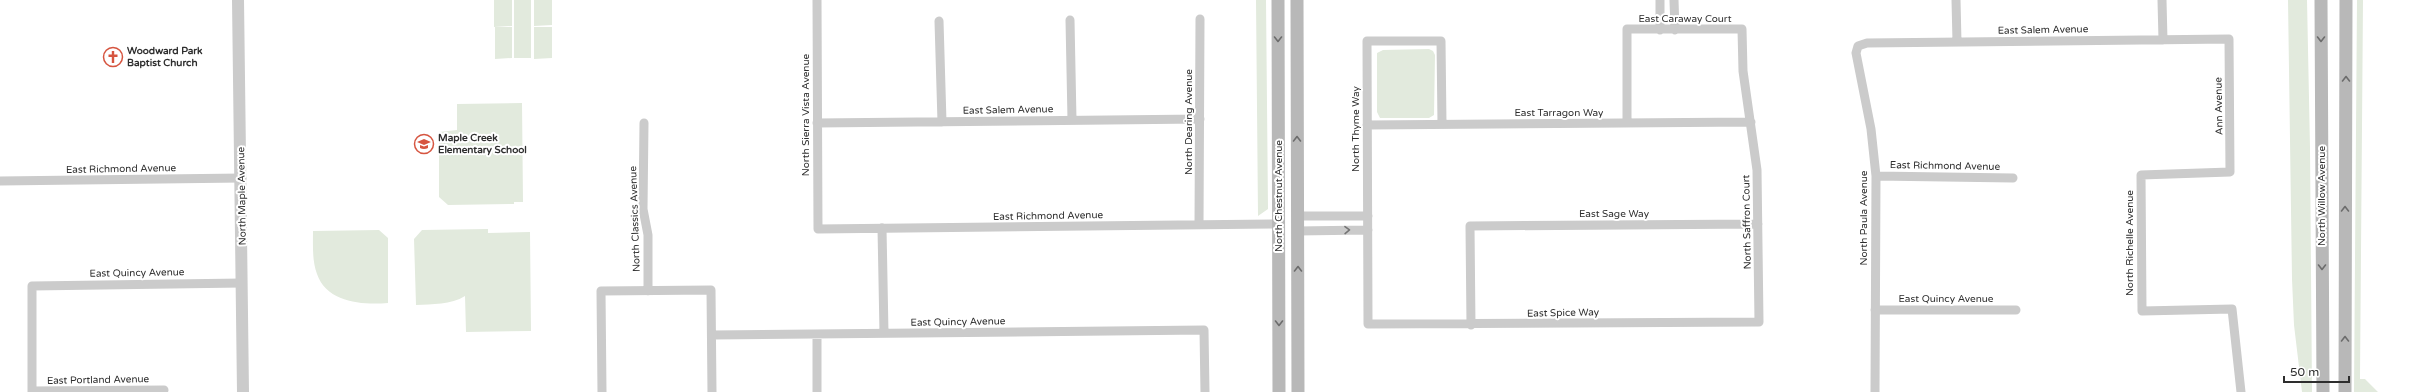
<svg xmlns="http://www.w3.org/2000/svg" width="2420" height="392" font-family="'Varela Round',sans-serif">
<rect width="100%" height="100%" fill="#fff"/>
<path fill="#e2eadd" d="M494 0H512V26L494 27Z
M514 0H531V58H514Z
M534 0H552V25L534 26Z
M1256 0H1266L1268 209 1258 216Z
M2288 0H2307L2310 148 2312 392H2302L2294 325 2292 279Z
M2357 0H2363L2360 379H2365L2378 392H2354Z
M495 27H512V58L495 59Z
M534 27H552V58L534 59Z
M1429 49 1433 51 1435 55 1434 115 1429 118H1380L1377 112V53L1383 50Z
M522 103 523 202H514V204L448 205 439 197V132L457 130V104Z
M488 229V233L530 232 531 331 466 332 465 296C451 305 432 304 416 305L414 239 422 230Z
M379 230 388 238V303C363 305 327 303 317 274 312 261 313 245 313 231Z"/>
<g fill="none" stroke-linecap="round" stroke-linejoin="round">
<path stroke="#cbcbcb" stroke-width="9" d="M817 0 818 229 1279 224
M1674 0 1675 30
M1956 0 1957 42
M2162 0 2163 40
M1070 20 1072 120
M939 21 942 122
M1660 30V0
M644 123 643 209 648 235V291
M817 123 1200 119
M1442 124 1441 41H1367L1368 324 1759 322 1757 170 1743 71 1742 29H1627V123
M1367 125 1751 122
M1876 176 2013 178
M0 181 242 178
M1297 216H1368
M1199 225 1200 19
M882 228 884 333
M1297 231 1368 230
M1875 310H2016
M1471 325 1470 226 1758 224
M712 335 1204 330 1205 392
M32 391 164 390
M32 392V286L242 283
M602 392 601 291 711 290 712 392
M817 392V334
M1875 392 1876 176 1871 129 1856 53 1858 46 1867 43 2229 39 2230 172 2141 175 2142 311 2232 309 2241 392"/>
<path stroke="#cbcbcb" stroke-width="12" d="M238 0 243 392"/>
<path stroke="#b8b8b8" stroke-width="13" d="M1278 0 1279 392
M1297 0 1298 392
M2321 0 2323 392
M2345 392 2346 0"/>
</g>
<defs><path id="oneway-chevron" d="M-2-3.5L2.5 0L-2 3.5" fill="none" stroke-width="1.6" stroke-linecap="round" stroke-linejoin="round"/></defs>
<g stroke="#6c6c6c">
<use href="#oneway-chevron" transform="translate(1278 39) rotate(90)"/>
<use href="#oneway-chevron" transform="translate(2321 39) rotate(90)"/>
<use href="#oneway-chevron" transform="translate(2346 79) rotate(-90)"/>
<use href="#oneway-chevron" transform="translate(1297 139) rotate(-90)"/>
<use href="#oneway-chevron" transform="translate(2345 209) rotate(-90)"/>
<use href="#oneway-chevron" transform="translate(2322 267) rotate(90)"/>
<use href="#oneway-chevron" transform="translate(1298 269) rotate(-90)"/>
<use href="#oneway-chevron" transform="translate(1279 323) rotate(90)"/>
<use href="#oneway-chevron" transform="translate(2345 339) rotate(-90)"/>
</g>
<use stroke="#757575" href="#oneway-chevron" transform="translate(1347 230) rotate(-1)"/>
<defs>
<g id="church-ring" transform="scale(1)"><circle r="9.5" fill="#fff" stroke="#d65540" stroke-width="1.5"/><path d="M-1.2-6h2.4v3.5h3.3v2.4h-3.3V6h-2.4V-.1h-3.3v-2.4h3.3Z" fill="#d65540"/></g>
<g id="school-ring" transform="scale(1)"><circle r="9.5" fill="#fff" stroke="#d65540" stroke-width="1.5"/><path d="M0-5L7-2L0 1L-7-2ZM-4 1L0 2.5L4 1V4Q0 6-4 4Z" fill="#d65540"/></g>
</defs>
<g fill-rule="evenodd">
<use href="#church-ring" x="113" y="57"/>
<use href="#school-ring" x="424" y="144"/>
</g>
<g text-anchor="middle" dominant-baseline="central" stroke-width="4" stroke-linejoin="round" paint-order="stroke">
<g font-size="10" fill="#2e2e2e" stroke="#fff">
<text x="1685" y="19">East Caraway Court</text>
<text transform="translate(2043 30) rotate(-1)">East Salem Avenue</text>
<text transform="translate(2219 106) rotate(-91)">Ann Avenue</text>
<text transform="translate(1008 110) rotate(-1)">East Salem Avenue</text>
<text x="1559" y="113">East Tarragon Way</text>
<text transform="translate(806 115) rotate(-90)">North Sierra Vista Avenue</text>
<text transform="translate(1189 122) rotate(-90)">North Dearing Avenue</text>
<text transform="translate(1356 129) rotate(-90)">North Thyme Way</text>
<text transform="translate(1945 166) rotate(1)">East Richmond Avenue</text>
<text transform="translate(121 169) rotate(-1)">East Richmond Avenue</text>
<text transform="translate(242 196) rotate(-91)">North Maple Avenue</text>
<text transform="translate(1279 196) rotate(-90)">North Chestnut Avenue</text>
<text transform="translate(2322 196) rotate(-90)">North Willow Avenue</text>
<text x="1614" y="214">East Sage Way</text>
<text transform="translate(1048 216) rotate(-1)">East Richmond Avenue</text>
<text transform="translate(1864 218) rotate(-90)">North Paula Avenue</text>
<text transform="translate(635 219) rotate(-92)">North Classics Avenue</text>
<text transform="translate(1747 222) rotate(-91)">North Saffron Court</text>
<text transform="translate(2130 243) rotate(-90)">North Richelle Avenue</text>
<text transform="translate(137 273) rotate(-1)">East Quincy Avenue</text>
<text x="1946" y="299">East Quincy Avenue</text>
<text transform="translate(1563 313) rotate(-1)">East Spice Way</text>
<text transform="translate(958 322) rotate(-1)">East Quincy Avenue</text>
<text transform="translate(98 380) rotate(-1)">East Portland Avenue</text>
</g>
<g font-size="10" font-weight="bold" fill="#2e2e2e" stroke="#fff" text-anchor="start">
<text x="127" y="51">Woodward Park<tspan x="127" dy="12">Baptist Church</tspan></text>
<text x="438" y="138">Maple Creek<tspan x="438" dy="12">Elementary School</tspan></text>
</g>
</g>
<path d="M2284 376v6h65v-6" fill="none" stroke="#2e2e2e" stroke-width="2"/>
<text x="2290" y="376" font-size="12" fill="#2e2e2e" stroke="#ffffff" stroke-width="3" paint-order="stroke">50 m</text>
</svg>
